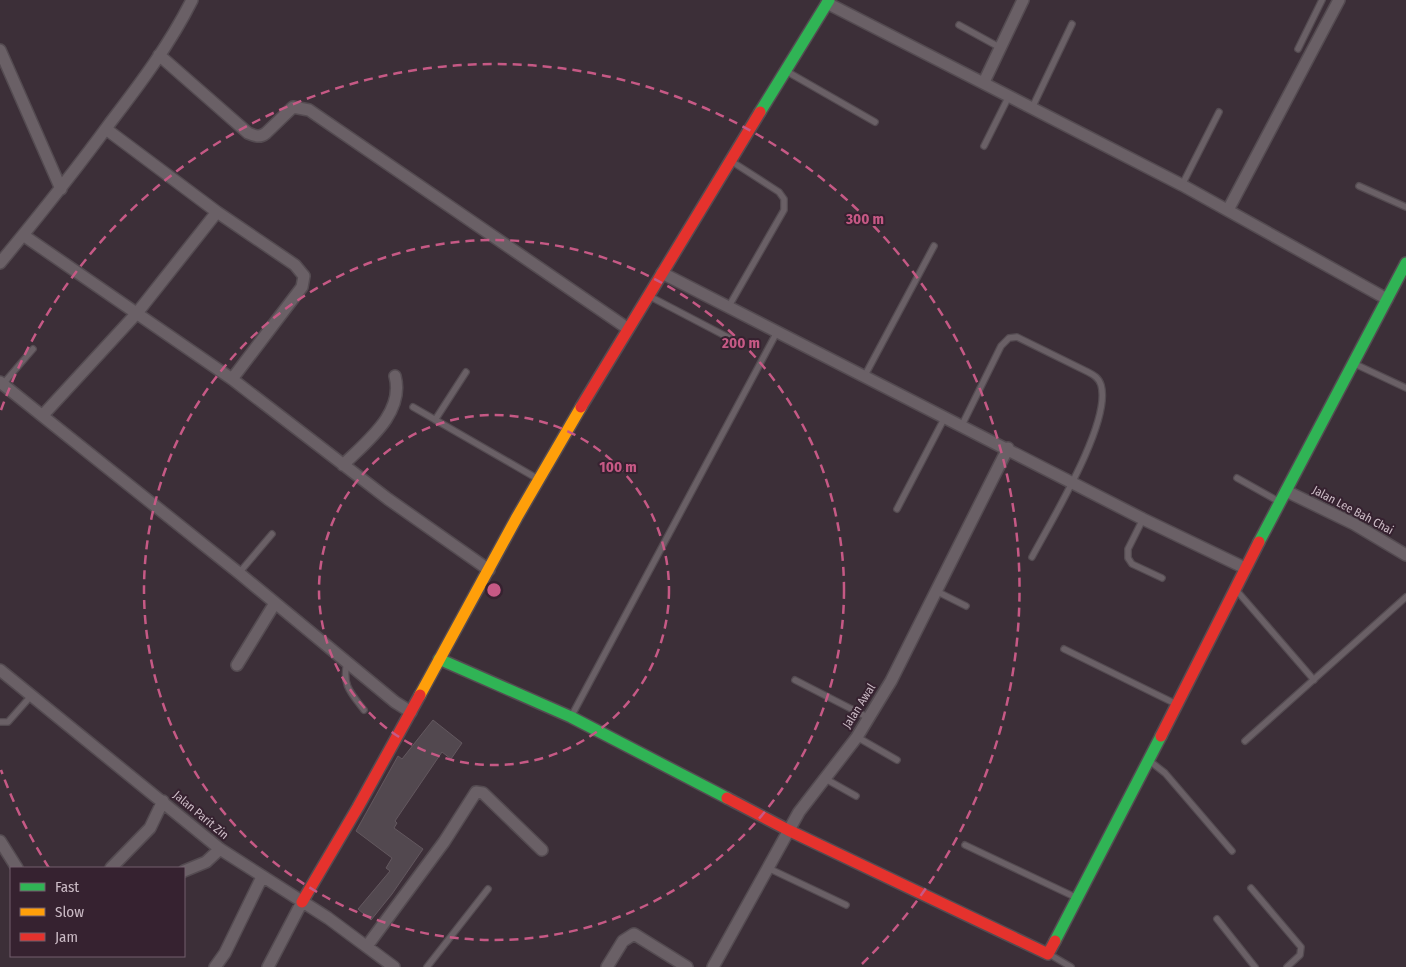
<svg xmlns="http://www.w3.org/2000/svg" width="1406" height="967" font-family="'Fira Sans Condensed',sans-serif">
<rect width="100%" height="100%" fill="#3c2f38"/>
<path fill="#52484f" stroke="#63585f" d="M433 720 462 743 451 759 442 752 395 821 397 823 394 828 423 849 392 894 371 920 358 909 390 871 386 868 392 858 356 831 398 756 402 759Z"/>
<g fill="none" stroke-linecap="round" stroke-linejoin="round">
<g stroke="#544b51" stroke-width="8">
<path id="lane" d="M959 25 999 47
M1298 49 1322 0
M786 71 875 122
M1032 108 1072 24
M984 146 1009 96
M1182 185 1219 112
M1359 186 1406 207
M649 296 735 341
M729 306 784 210V199L779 192 731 161
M1355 364 1406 388
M864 377 934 246
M3 384 33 349
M413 407 538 479
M435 420 466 372
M962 425 1001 346 1009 338 1017 337 1088 372C1094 375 1099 378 1101 385 1112 422 1051 521 1032 557
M1237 478 1278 501
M897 509 945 417
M1143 519 1128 549V558L1132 564 1162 578
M239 573 272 534
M1237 591 1314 680
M938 592 966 606
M1064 649 1176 704
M347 662C342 685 350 692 364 710
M795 680 869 718
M572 715 777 332
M0 722H8L31 696
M857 737 897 760
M1245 741 1406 597
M1151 762 1165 773 1232 851
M824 778 856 796
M965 845 1075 897
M768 868 846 905
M1251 888 1301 947 1300 955 1287 967
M1217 919 1255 967
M1049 954 1071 967
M427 967 488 889"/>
</g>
<g stroke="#544b51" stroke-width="14">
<path id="street" d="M827 3 1182 185 1387 299
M0 50 61 189
M159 55 248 133C255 136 260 138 266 133L293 107 309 110 627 328
M984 82 1023 0
M106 129 217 212 295 265 304 276 302 287 232 379
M1228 210 1339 0
M23 235 232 379 388 499 489 570
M0 263C38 217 75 171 110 123 140 84 170 44 192 0
M662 273 1143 519 1245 568
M0 382 239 573 395 702 411 712
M43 415 137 313 217 212
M343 465C366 442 405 413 395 376
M1286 491 1354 524 1406 555
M237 665 275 603
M0 670 220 849 328 918 394 967
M0 841 17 868
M111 868 150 828 163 801
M184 871 206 862 220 849
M367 946 444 842 476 792 483 793 542 850
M215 967 225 953 262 877
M268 967 302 902
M607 967 623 941 634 934 687 967
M713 967 799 812 857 737 891 681 1008 448"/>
</g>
<g stroke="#544b51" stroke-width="14">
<path id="fast" d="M760 112 829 0
M1259 542 1406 263
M439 659 571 717 727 798
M1055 941 1161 736"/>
</g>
<g stroke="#544b51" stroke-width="14">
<path id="slow" d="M420 695 517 517 581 407"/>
</g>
<g stroke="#544b51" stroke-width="14">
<path id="jam" d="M581 407 760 112
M1161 736 1259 542
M727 798 788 830 1048 954 1055 941
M302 902 358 807 420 695"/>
</g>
<use href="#lane" stroke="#6a6066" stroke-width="5.5"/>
<use href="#street" stroke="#6a6066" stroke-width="11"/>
<use href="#fast" stroke="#30b455" stroke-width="11"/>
<use href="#slow" stroke="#ff9f0a" stroke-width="11"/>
<use href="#jam" stroke="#e5322d" stroke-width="11"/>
</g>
<g fill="none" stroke="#c65985" stroke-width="2.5" stroke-dasharray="9 6">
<circle cx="494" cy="590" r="175"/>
<circle cx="494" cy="590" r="350"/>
<path d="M49 868A525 525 0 0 1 1 770M1 410A525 525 0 1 1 862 964"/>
</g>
<g text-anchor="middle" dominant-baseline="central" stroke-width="4" stroke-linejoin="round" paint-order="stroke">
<g font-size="12" fill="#cbbbc5" stroke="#362230">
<text transform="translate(1353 510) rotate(28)">Jalan Lee Bah Chai</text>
<text transform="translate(859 706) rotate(-58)">Jalan Awal</text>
<text transform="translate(201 815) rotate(40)">Jalan Parit Zin</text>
</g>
</g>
<circle cx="494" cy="590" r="8" fill="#c65985" stroke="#362230" stroke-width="2.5"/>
<g font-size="15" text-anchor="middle" font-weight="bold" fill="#c65985" stroke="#362230" stroke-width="4" stroke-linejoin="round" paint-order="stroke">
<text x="865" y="224">300 m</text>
<text x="741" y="348">200 m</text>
<text x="618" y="472">100 m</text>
</g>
<rect x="10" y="867" width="175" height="90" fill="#362230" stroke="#725f6c"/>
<rect x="20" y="883" width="25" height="8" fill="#30b455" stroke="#725f6c"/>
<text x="55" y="892" font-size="15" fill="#cbbbc5">Fast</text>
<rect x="20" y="908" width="25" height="8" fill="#ff9f0a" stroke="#725f6c"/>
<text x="55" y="917" font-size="15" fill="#cbbbc5">Slow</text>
<rect x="20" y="933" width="25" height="8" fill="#e5322d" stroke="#725f6c"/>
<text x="55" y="942" font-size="15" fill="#cbbbc5">Jam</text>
</svg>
